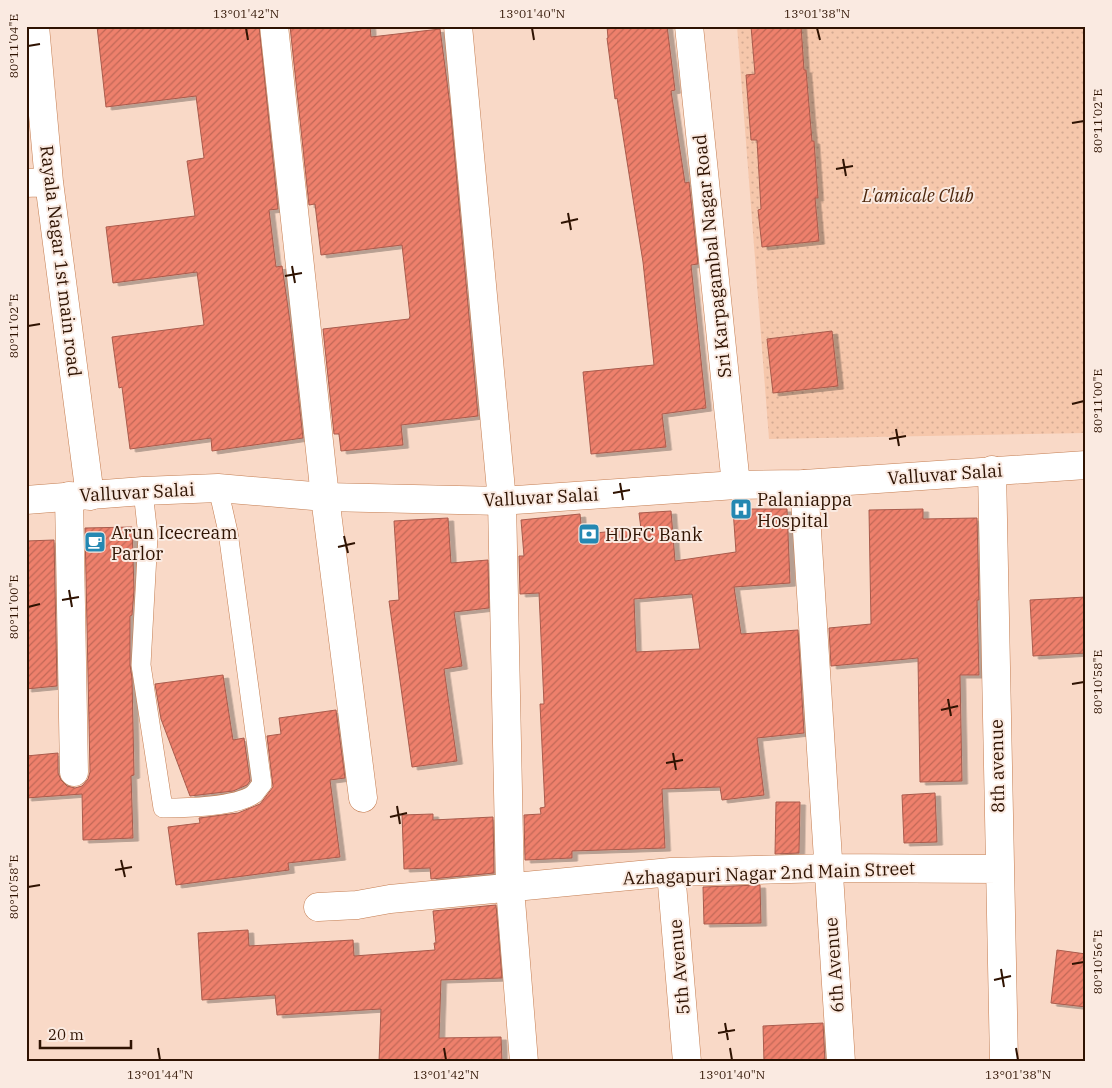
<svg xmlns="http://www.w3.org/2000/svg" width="1112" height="1088" font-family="'IBM Plex Serif',serif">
<defs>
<pattern id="park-dots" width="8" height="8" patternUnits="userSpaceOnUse" patternTransform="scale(1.25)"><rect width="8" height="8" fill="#f6c7ab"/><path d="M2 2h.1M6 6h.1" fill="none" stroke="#d3aa92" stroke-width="1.8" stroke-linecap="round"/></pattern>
<pattern id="building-hatch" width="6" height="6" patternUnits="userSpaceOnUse" patternTransform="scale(1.25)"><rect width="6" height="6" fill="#ee806c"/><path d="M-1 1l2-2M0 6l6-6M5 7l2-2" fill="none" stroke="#c16857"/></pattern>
<filter id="shadow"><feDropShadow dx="5.5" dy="3" stdDeviation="0" flood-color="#0004"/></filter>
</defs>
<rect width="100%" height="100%" fill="#f9d9c7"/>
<path fill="url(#park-dots)" d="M737 26H1086V433L769 439Z"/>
<path fill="url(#building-hatch)" stroke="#a95b4c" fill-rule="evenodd" filter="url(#shadow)" d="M97 26H259L278 209 269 210 276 267 282 266 290 322 303 438 212 451 211 438 130 449 122 387 119 388 112 337 204 325 197 272 113 283 106 227 195 216 187 161 204 158 196 96 106 107Z
M290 26H370L371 37 440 29 450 105 478 416 401 425 403 445 341 451 339 434H334L323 329 409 319 410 316 402 245 321 255 315 204 309 205Z
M607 26H667L675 90 671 91 685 183 689 182 698 264 691 265 706 408 662 414 666 447 591 454 583 372 654 365 643 262 617 98 615 99 607 38H608Z
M751 26H801L804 70H806L812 141H814L818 198H815L819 241 762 247 758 210 761 209 757 140H751L746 75 755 74Z
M832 331 838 386 773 393 767 339Z
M733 509H787L790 583 734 587 741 634 798 630 804 733 757 738 764 795 722 800 720 787 662 789 665 848 572 851V858L525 860 524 815 541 814 540 808 545 807 540 704H544L539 593 520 594 519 556H524L521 520 580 514 582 534 641 529 639 513 671 511 675 561 736 552ZM692 594 700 649 636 652 634 599Z
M923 509V519L977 518 979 600H977L979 675H960L962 781 920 782 918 658 831 666 829 628 871 624 869 510Z
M448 518 451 563 488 560 489 608 454 612 462 666 444 669 457 761 412 767 389 601 399 600 394 521Z
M132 527 134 590 132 615 130 616V665L132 678 134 775 131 776 133 838 83 840 82 794 26 798V756L58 753V773L61 780 67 786 75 788 82 786 88 779 90 772 85 528Z
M54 540 57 686 26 689V541Z
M1086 597V653L1033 656 1030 600Z
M223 675 233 740 244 738 250 781 247 785 233 791 190 796 161 719 155 684Z
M336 710 345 778 330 780 340 857 288 863 289 870 176 885 168 827 200 823 199 818 238 813 260 804 273 787 267 736 281 734 279 718Z
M935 793 937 842 904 843 902 795Z
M776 802H800L799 853 775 854Z
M433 814V820L493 817 494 873 431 879 430 868 404 869 402 815Z
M760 885 761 923 704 924 703 887Z
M496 905 502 978 441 980 439 1038 501 1037 502 1062H379L381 1009 277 1015 275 995 202 1000 198 933 248 930 249 946 353 940 354 956 435 950 434 943H436L433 911Z
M1057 950 1086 954V1007L1051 1003Z
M823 1023 825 1062H764L763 1026Z"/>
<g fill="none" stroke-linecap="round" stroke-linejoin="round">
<g stroke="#c47d51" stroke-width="20">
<path id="service" d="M143 491 148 536 141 665 163 808C185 808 237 807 254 794 257 791 259 787 262 784L228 532 218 488"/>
</g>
<g stroke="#c47d51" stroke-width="29">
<path id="minor" d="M35 26 49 182 90 496
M274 26 325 497 363 798
M458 26 502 501 510 888 524 1062
M689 26 736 485
M26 183 49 182
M992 470 1004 1062
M804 484 841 1062
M69 496 74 772
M671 872 687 1062
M318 907 357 905 390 899 671 872 828 868 999 869"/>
</g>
<g stroke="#c47d51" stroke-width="29">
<path id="secondary" d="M26 500 143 491 218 488 325 497 502 501 736 485 804 484 1086 465"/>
</g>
<use href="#service" stroke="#fff" stroke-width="19"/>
<use href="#minor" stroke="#fff" stroke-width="28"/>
<use href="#secondary" stroke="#fff" stroke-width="28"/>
</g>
<path fill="none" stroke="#2f1302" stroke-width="2" d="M246 28 248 40M532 28 534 40M817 28 820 40M28 46 40 44M1072 123 1084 121M843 159 846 176M836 169 853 166M568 213 571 230M561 223 578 219M292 266 295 283M285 276 302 273M28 326 40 324M1072 404 1084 401M896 429 899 446M889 439 906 436M620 483 623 500M613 493 630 490M344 536 348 553M338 547 355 543M69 590 72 607M62 600 79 597M28 607 40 604M1072 684 1084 682M948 699 951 716M941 710 958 706M673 753 676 770M666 763 683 760M397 806 400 824M390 817 407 813M121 860 125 877M115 870 132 867M28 887 40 885M1072 964 1084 962M1001 969 1004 987M994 980 1011 976M725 1023 728 1040M718 1033 735 1030M158 1048 160 1060M444 1048 446 1060M730 1048 732 1060M1016 1048 1018 1060"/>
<defs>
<g id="hospital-square" transform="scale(1.125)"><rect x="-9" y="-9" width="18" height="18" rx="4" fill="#2588b2" stroke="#faeae1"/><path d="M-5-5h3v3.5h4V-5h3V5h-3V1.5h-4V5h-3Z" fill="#fff"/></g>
<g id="bank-square" transform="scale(1.125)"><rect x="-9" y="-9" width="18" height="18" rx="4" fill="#2588b2" stroke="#faeae1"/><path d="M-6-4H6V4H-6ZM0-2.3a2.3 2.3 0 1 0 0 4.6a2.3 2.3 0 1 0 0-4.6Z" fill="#fff"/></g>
<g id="cafe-square" transform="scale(1.125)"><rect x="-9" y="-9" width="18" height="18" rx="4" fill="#2588b2" stroke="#faeae1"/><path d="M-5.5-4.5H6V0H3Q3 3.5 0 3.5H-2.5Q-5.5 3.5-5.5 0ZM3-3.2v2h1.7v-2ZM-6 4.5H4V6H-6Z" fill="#fff"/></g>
</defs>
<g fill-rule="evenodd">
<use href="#hospital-square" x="741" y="509"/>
<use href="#bank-square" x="589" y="534"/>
<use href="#cafe-square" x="95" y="542"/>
</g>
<g text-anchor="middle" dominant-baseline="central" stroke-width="4" stroke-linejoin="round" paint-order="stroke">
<g font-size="18" font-style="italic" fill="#4e280e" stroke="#faeae1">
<text x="918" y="195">L'amicale Club</text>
</g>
<g font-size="18" fill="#2f1302" stroke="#faeae1">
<text transform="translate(712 256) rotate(-96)">Sri Karpagambal Nagar Road</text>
<text transform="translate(61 261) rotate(83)">Rayala Nagar 1st main road</text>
<text transform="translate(945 474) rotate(-4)">Valluvar Salai</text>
<text transform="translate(137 492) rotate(-3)">Valluvar Salai</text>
<text transform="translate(541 497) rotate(-3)">Valluvar Salai</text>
<text transform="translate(997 766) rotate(-91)">8th avenue</text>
<text transform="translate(769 873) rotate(-2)">Azhagapuri Nagar 2nd Main Street</text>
<text transform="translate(834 965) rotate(-94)">6th Avenue</text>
<text transform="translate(679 967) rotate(-95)">5th Avenue</text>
</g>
<g font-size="18" fill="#2f1302" stroke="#faeae1" text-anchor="start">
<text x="757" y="499">Palaniappa<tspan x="757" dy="21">Hospital</tspan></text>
<text x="111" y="532">Arun Icecream<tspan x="111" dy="21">Parlor</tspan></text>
<text x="605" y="534">HDFC Bank</text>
</g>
</g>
<rect width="1112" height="1088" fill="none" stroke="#faeae1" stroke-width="55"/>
<path d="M40 1040v8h91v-8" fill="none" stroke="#2f1302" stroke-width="2.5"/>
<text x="48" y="1040" font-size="15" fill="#2f1302" stroke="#faeae1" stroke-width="4" paint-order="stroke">20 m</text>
<rect x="28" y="28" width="1056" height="1032" fill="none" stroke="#2f1302" stroke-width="2"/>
<g font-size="12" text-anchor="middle" fill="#2f1302">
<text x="246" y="18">13°01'42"N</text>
<text x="532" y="18">13°01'40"N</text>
<text x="817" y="18">13°01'38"N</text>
<text transform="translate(14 46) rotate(-90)" y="4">80°11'04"E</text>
<text transform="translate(1098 121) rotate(-90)" y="4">80°11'02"E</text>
<text transform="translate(14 326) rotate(-90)" y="4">80°11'02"E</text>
<text transform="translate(1098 401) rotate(-90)" y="4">80°11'00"E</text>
<text transform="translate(14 607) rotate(-90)" y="4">80°11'00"E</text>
<text transform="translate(1098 682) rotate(-90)" y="4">80°10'58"E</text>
<text transform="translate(14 887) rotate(-90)" y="4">80°10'58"E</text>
<text transform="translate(1098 962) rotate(-90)" y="4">80°10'56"E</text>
<text x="160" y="1079">13°01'44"N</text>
<text x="446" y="1079">13°01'42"N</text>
<text x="732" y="1079">13°01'40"N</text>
<text x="1018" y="1079">13°01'38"N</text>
</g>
</svg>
